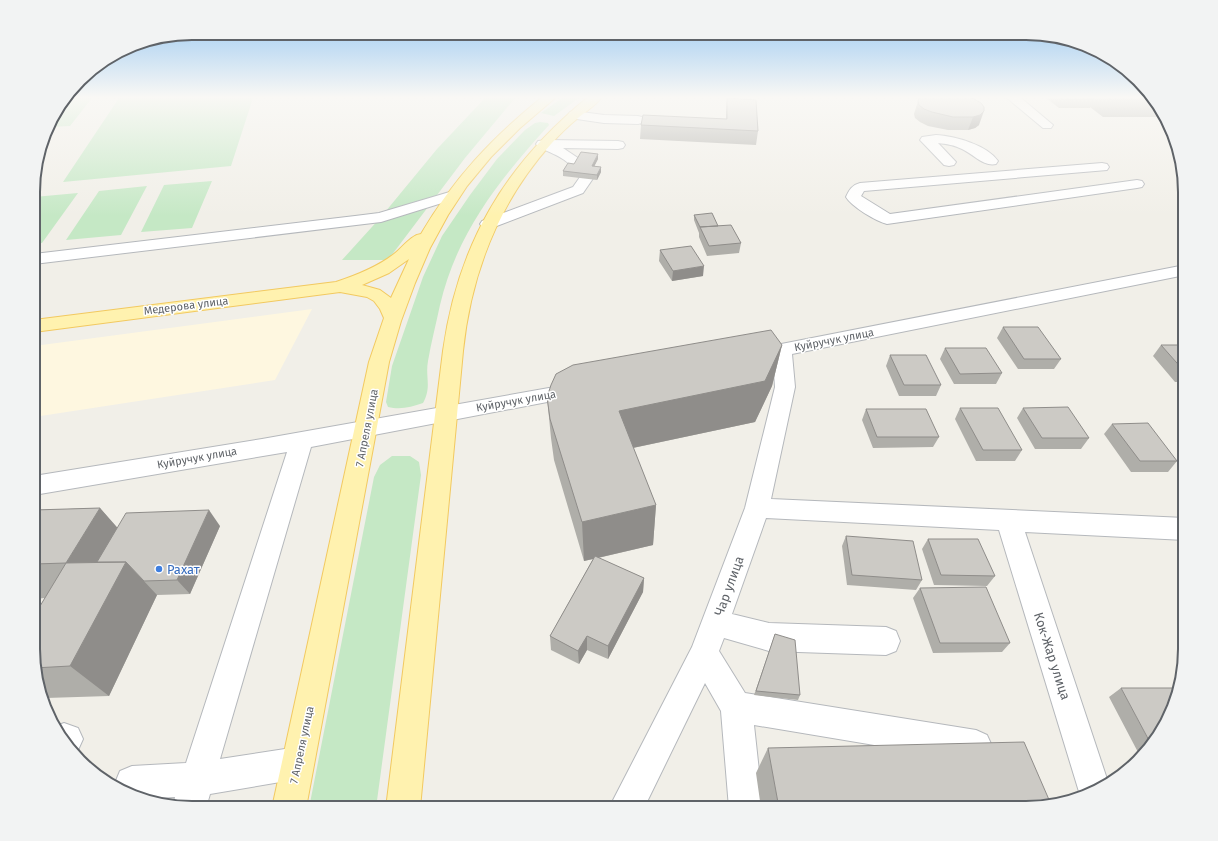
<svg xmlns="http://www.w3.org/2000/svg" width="1218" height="841" font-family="'Fira Sans',sans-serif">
<rect width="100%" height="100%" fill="#f1efe8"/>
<path fill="#fef7e0" d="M312 309 275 380 34 417V346Z"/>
<path fill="#c5e8c5" d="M67 98H92L70 126 48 127 50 122Z
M119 98H253L231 166 63 182Z
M485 98H515L465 158 388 260H342L381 217 437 149Z
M562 98H579L554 116 541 113Z
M540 122 548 123 549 125C500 179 457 232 440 305 436 324 431 343 428 361 425 377 432 387 423 403 411 407 401 410 388 407L386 402 392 366 423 277 442 236 470 195 497 159 525 130 535 123Z
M212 181 192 228 141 232 164 185Z
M147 186 121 235 66 240 99 191Z
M78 193 42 243 34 244V197Z
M392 456H410L419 462 421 475 376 808H309L374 477 380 465Z"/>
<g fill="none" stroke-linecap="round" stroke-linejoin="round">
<g stroke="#b5b8bc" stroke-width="2">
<path id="minor" d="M1007 98H1021L1053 125 1051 128H1043Z
M574 111 604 115 638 116 642 117 644 120 642 123 638 124 604 123 570 118 568 115 570 112Z
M936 135C955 136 987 145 998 161L996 164C984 167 973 154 962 149 954 145 947 144 938 143L956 162 954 165 949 166 944 165 920 140 922 137Z
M548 140 618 141 623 142 625 145 623 148 618 149 563 148 584 162 594 177 583 193 494 227 488 229 482 227 480 224 482 221 573 187 580 177C571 160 554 154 538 147L536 144 538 141Z
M1102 163 1107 164 1109 167 1107 170 864 191 861 196 890 214 1137 180 1142 181 1144 184 1142 187 1137 188 887 224C876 221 852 207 846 197 849 190 852 185 860 183Z
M453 191 458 192 460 195 458 198 381 222 34 264V254L355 216 379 213Z
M1185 265V275L792 354 795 387 771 499 1185 518V540L1025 532 1108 782 1096 791 1080 795 999 530 766 518 732 614 769 623 886 627 896 631 900 641 896 651 886 655 769 651 724 638 719 651 745 693 976 730 987 735 992 746 987 757 976 762 754 725 763 808H729L721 711 705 683 644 808H609L692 647 745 508 775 387 773 358 752 363 745 361 742 356 745 351Z
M577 383 584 385 588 390 584 395 311 447 220 759 298 747 310 751 314 763 310 775 298 779 210 794 206 808H182L173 806 175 797 140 799 117 787 115 783 120 771 132 766 186 763 287 452 34 495V476L262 439Z
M64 723 78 728 83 739 78 750 75 752 54 729V727Z"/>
</g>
<g stroke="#f2c960" stroke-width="2">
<path id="major" d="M541 98H555L520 128 491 157 467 186 448 215 430 248 415 283 401 321 389 362 306 808H272L369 362 384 318 380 309 374 301 367 297 340 292 34 332V320L336 282C357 275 377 267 394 254 403 247 411 235 421 234 454 178 491 139 541 98ZM409 259 391 298 380 290 362 285 389 273Z
M587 98H601C595 106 585 112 578 118 568 126 559 135 551 144 499 202 471 274 463 351L420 808H386L443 351C458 244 504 166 587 98Z"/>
</g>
<use href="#minor" fill="#fff" fill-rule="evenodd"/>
<use href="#major" fill="#fff2af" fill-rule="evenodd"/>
</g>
<path fill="#afaea9" d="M727 98 758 131 756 145 640 139 641 125 726 119V111Z
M971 98 979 125 975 128 968 130H948L928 126 920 122 915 118 914 114 918 101Z
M1046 98H1149L1165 117H1103L1090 107V108H1059Z
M598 159 594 166 601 167V172L597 180 563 176V171L574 164Z
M694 215 718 226 741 243 739 253 707 256 699 237V233L694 220Z
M660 250 703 276 672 281 659 261Z
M1185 324V330L1182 327Z
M1003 327 1061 359 1054 369H1018L997 338Z
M782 345 772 386 755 422 633 448 656 505 653 545 598 558 644 578 643 592 608 659 587 650 579 664 551 650 550 636 593 559 584 561 554 460 551 438 547 397Z
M1161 345H1185V382H1175L1153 356Z
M945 348 1002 373 996 384H954L940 359Z
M890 355 941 385 936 396H899L886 366Z
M960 408 1022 450 1015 461H976L955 419Z
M1023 408 1089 438 1081 449H1035L1017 418Z
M866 409 939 437 933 447 873 448 862 420Z
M1112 424 1177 461 1168 472H1131L1104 434Z
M100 508 117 528 220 526 190 594 157 595 109 696 46 698 43 696 34 669V616L45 598 34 599V510Z
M846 536 922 580 916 590 847 585 842 546Z
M928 539 995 576 987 586 934 585 922 549Z
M920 588 1010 643 1002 652 933 653 913 598Z
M775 634 800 695 798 700 754 695Z
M1121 688 1152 746 1140 756 1109 697Z
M768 748 1026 808H761L756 773Z"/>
<path fill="#8f8d8a" d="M984 111 979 125 975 128 968 130 973 117Z
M598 154V159L592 171V166Z
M601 167V172L597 180V175Z
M704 266 703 276 672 281 673 271Z
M782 345 772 386 755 422 618 451 619 411Z
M656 505 653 545 584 561 582 522Z
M100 508 131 543 110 581 66 563Z
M209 510 220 526 190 594 177 580Z
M126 562 157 595 109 696 70 666Z
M644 578 643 592 608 659V646Z
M587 636V650L579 664 578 651Z"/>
<path fill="#cccac5" stroke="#8f8d8a" d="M727 98 756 100 758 131 641 125 643 115 727 119Z
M919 98H971L974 99 981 103 984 107V111L980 115 973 117H953L932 112 924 109 919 105 918 101Z
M1061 98H1093L1094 99 1063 100Z
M1109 98H1149L1151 100H1112Z
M581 152 598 154 592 166 601 167 597 175 563 171 568 163 574 164Z
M712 213 718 226 700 227 694 215Z
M731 225 741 243 709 246 700 227Z
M691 246 704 266 673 271 660 250Z
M1003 327H1038L1061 359H1024Z
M771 330 782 345 765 381 619 411 656 505 582 522 550 419 547 397 551 385 556 374 573 365Z
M1161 345H1185V371H1184Z
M945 348H986L1002 373 960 374Z
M890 355H926L941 385H904Z
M1068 407 1089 438H1042L1023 408Z
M960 408H998L1022 450H983Z
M866 409H926L939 437H877Z
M1148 423 1177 461H1140L1112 424Z
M100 508 66 563 126 562 70 666 34 668V616L66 563 34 564V510Z
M209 510 177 580 144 581 126 562H97L126 513Z
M846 536 913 541 922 580 852 575Z
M928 539H978L995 576 941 575Z
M595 556 644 578 608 646 587 636 578 651 550 636Z
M986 587 1010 643H940L920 588Z
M775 634 795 640 800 695 756 691Z
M1121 688H1177L1179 690 1176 700 1152 746Z
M1024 742 1050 802 1026 808H779L768 748Z"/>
<linearGradient id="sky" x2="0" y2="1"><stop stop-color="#8fc3f1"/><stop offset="0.45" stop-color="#f9f8f5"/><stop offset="1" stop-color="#f9f8f5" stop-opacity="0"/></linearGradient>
<rect width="1218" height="216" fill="url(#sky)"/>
<circle fill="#3f7fe0" stroke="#fff" stroke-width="1.5" cx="159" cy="569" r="4"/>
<g text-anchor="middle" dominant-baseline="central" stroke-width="3" stroke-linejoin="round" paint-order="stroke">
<g font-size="11" fill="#5f6368" stroke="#fff">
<text transform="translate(186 306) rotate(-7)">Медерова улица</text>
<text transform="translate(834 340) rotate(-11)">Куйручук улица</text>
<text transform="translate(516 401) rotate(-10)">Куйручук улица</text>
<text transform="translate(367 428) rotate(-79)">7 Апреля улица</text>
<text transform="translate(197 458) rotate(-10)">Куйручук улица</text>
<text transform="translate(302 745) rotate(-78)">7 Апреля улица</text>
</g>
<g font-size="13" fill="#366cbe" stroke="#fff" text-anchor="start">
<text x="167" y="569">Рахат</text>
</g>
<g font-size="13" fill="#5f6368" stroke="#fff">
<text transform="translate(729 586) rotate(-70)">Чар улица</text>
<text transform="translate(1052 656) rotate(72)">Кок-Жар улица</text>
</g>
</g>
<path d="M0 0H1218V841H0ZM192 40H1026A152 152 0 0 1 1178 192V649A152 152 0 0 1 1026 801H192A152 152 0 0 1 40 649V192A152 152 0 0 1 192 40Z" fill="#f2f3f3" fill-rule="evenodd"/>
<path fill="none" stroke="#5f6368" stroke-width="2" d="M192 40H1026A152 152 0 0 1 1178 192V649A152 152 0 0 1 1026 801H192A152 152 0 0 1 40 649V192A152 152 0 0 1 192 40Z"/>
</svg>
